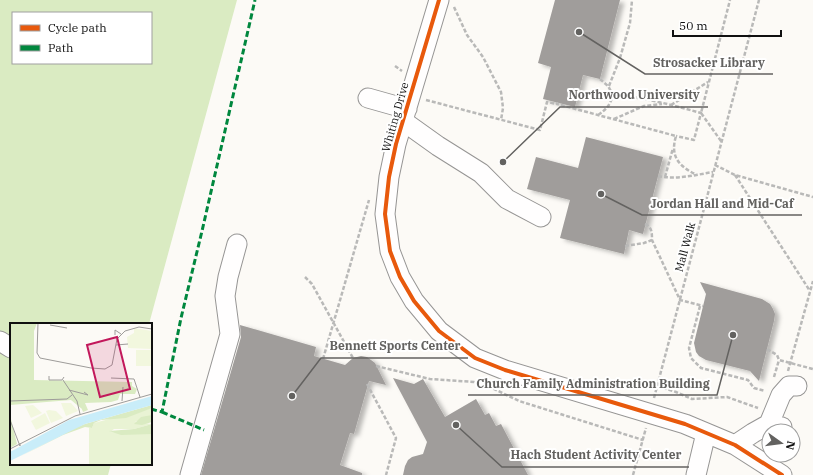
<svg xmlns="http://www.w3.org/2000/svg" width="813" height="475" font-family="'IBM Plex Serif',serif">
<defs>
<filter id="shadow"><feDropShadow dx="4.5" dy="2.5" stdDeviation="2" flood-color="#0004"/></filter>
</defs>
<rect width="100%" height="100%" fill="#fcfaf6"/>
<path fill="#daebc2" fill-rule="evenodd" d="M0 0H237L149 324H11V464H111L108 475H0ZM13 13H151V63H13Z"/>
<path fill="#a09d9b" filter="url(#shadow)" d="M555 0H620L600 79 583 75 575 107 543 99 551 67 538 63Z
M586 137 663 157 643 234 629 230 624 254 560 238 570 200 527 189 536 157 578 168Z
M700 282 762 299 770 304 773 309 775 314 774 321 759 381 750 371 706 360 699 356 696 352 694 343 706 294Z
M240 325 316 347 314 356 345 365 353 358 361 356 367 357 375 363 386 385 369 381 354 434 350 433 340 465 362 473V475H201L241 337Z
M393 378 414 384 423 379 445 417 476 399 485 415 489 413 496 426 501 424 528 475H403L405 466 408 460 412 457 423 454 427 442Z"/>
<g fill="none" stroke-linecap="round" stroke-linejoin="round">
<g stroke="#969594" stroke-width="21">
<path id="minor" d="M439 0 396 144 389 177 385 214 390 251 400 277 414 301 439 331 475 358 505 370 685 424 735 445 782 475
M368 98 407 109
M403 121 438 146 481 173 507 199 541 217
M0 341 11 348
M769 424 781 395 789 386H797
M735 445 753 433 769 424 782 427
M190 475 230 334 225 296 228 277 237 244
M696 475 706 433"/>
</g>
<path stroke="#b9b9b8" stroke-width="2.5" stroke-dasharray="4 2" stroke-linecap="butt" d="M454 7 467 35 483 57 501 92 503 108 501 120
M395 66 402 71
M600 79 608 86 613 95C643 97 672 105 701 113L694 140 676 136
M609 86 620 58 630 23 632 0
M426 100 540 130 547 102 557 104
M557 102V104L676 136C670 156 678 166 697 175
M671 105 708 82
M598 115C607 109 610 105 613 95
M614 119 644 106 662 104
M721 141 701 113 730 0
M715 165 735 175 813 197
M735 175 810 291
M658 176C676 180 695 175 713 172
M665 177 673 148
M645 224C652 227 652 233 652 240L680 300 703 306
M625 246 644 243 652 240
M305 277 312 284 353 358
M700 306 689 348 691 358 701 368 748 380 754 388 765 391
M767 349 777 355 779 360 813 369
M323 359 369 200
M376 366 430 379 474 382 490 387 519 401 643 440
M788 371 813 281
M774 377 779 360
M367 384 396 438 386 475
M657 386 676 392 692 399 727 397 758 408
M654 398 759 0
M633 475 646 428"/>
<use href="#minor" stroke="#fffefe" stroke-width="19"/>
<path stroke="#00873e" stroke-width="3" stroke-dasharray="6 3" stroke-linecap="butt" d="M151 409 162 412 181 318 202 231 255 0
M162 412 204 430"/>
<g stroke="#fff" stroke-width="6">
<path id="cycleway" d="M439 0 396 144 389 177 385 214 390 251 400 277 414 301 439 331 475 358 505 370 685 424 735 445 782 475"/>
</g>
<use href="#cycleway" stroke="#e8590c" stroke-width="4"/>
</g>
<g text-anchor="middle" dominant-baseline="central" stroke-width="4" stroke-linejoin="round" paint-order="stroke">
<g font-size="11" fill="#101010" stroke="#fff">
<text transform="translate(395 117) rotate(-74)">Whiting Drive</text>
<text transform="translate(685 247) rotate(-75)">Mall Walk</text>
</g>
</g>
<g transform="translate(10 323)">
<rect width="142" height="142" fill="#fcfaf6"/>
<path d="M142 85V92L125 99 142 101 124 106H104L100 109 142 111V142H79V105H82L84 100Z" fill="#e9f3d4"/>
<path d="M0 0H27L24 8V57L122 59V63L127 66 125 71H110L108 77 101 79 75 80 78 87 73 89 70 81 72 86 61 77 0 82ZM142 82V85L116 95 91 97 84 100 82 105 75 104 53 112 9 134 67 104 75 101ZM142 92V99L132 102 124 101 131 94ZM1 96 7 121 0 125V97ZM142 101V111L111 112 99 108 124 106Z" fill="#daebc2"/>
<path d="M124 5 142 8V26L118 25 117 14 124 10ZM126 27H142V43H126ZM51 80H61L68 88 56 93ZM23 82 32 90 21 95 15 83ZM39 87 46 88 53 95 41 100 36 88ZM35 90 40 100 26 107 21 98Z" fill="#f2f7de"/>
<path d="M142 73V82L75 101 0 138V129L59 97Z" fill="#c9edf9"/>
<path fill="none" stroke="#9e9c9a" stroke-width="1" d="M28 0 27 30 30 35 81 45 95 46 102 42 107 16 115 8 129 4 142 6M40 2 57 5M105 12V7L111 11M106 22 118 21M39 53V57H52L54 54M101 55 124 56 130 74M53 57 67 78 70 91M59 67 78 72 74 69M0 78 57 76 62 72M112 78 113 64M0 97 10 123V120M0 126 65 93 142 71"/>
<path fill="#c2185b" fill-opacity="0.15" stroke="#c2185b" stroke-width="2" d="M107 14 120 66 90 74 77 22Z"/>
<rect width="142" height="142" fill="none" stroke="#101010" stroke-width="2"/>
</g>
<path fill="none" stroke="#636260" stroke-width="1.5" d="M579 32L645 74H773M503 162L560 107H708M601 194L642 215H802M292 396L321 358H468M733 335L717 395H468M456 425L502 467H689"/>
<g fill="#636260" stroke="#fff" stroke-width="1.5">
<circle cx="579" cy="32" r="4"/>
<circle cx="503" cy="162" r="4"/>
<circle cx="601" cy="194" r="4"/>
<circle cx="292" cy="396" r="4"/>
<circle cx="733" cy="335" r="4"/>
<circle cx="456" cy="425" r="4"/>
</g>
<g font-size="12" text-anchor="middle" font-weight="bold" fill="#636260" stroke="#fff" stroke-width="4" stroke-linejoin="round" paint-order="stroke">
<text x="709" y="67">Strosacker Library</text>
<text x="634" y="99">Northwood University</text>
<text x="722" y="208">Jordan Hall and Mid-Caf</text>
<text x="395" y="350">Bennett Sports Center</text>
<text x="593" y="388">Church Family Administration Building</text>
<text x="596" y="459">Hach Student Activity Center</text>
</g>
<rect x="12" y="12" width="140" height="52" fill="#ffffff" stroke="#9f9f9f"/>
<rect x="20" y="25" width="20" height="6" fill="#e8590c" stroke="#9f9f9f"/>
<text x="48" y="32" font-size="12" fill="#101010">Cycle path</text>
<rect x="20" y="45" width="20" height="6" fill="#00873e" stroke="#9f9f9f"/>
<text x="48" y="52" font-size="12" fill="#101010">Path</text>
<g transform="translate(781 443) rotate(104)"><circle r="19" fill="#ffffff" stroke="#9f9f9f"/>
<path d="M0-3L7 15L0 10L-7 15Z" fill="#636260"/>
<text y="-6" font-size="11" font-weight="bold" text-anchor="middle" fill="#101010">N</text>
</g>
<path d="M673 30v6h108v-6" fill="none" stroke="#101010" stroke-width="2"/>
<text x="679" y="30" font-size="12" fill="#101010" stroke="#ffffff" stroke-width="3" paint-order="stroke">50 m</text>
</svg>
